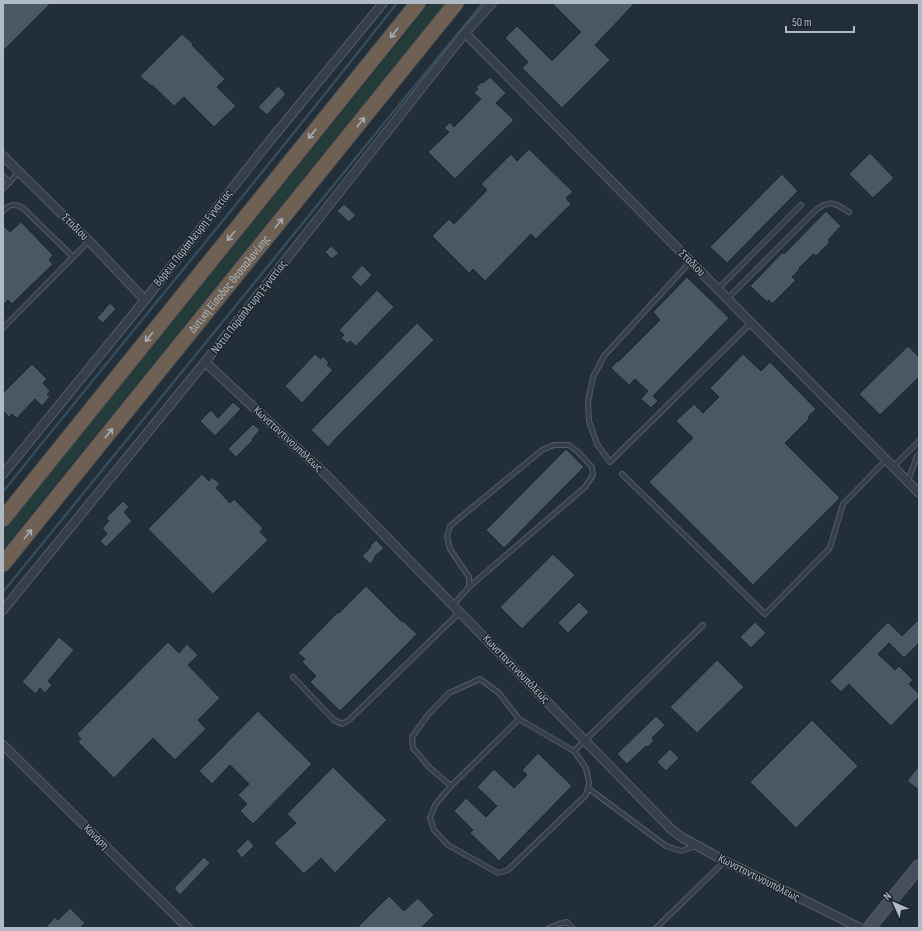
<svg xmlns="http://www.w3.org/2000/svg" width="922" height="931" font-family="'Sofia Sans Condensed',sans-serif">
<rect width="100%" height="100%" fill="#222e38"/>
<path fill="#253b3a" d="M430 3H445L3 549V532Z"/>
<g fill="none" stroke-linecap="round" stroke-linejoin="round">
<path stroke="#364c5e" stroke-width="2.5" d="M3 492C134 328 268 168 397 3
M3 592 385 122 483 3"/>
</g>
<path fill="#4a5864" stroke="#1d262f" d="M3 3H51L3 51Z
M552 3H635L595 45 610 60 562 108 522 68 528 62 505 38 517 26 552 61 581 32Z
M182 34 193 44 192 45 225 79 217 87 236 106 214 127 184 97 174 106 152 85 151 86 140 76Z
M490 77 506 93 496 103 514 120 455 179 428 152 449 132 444 128 450 122 454 127 481 99 474 93 478 89 476 87 482 82 483 83Z
M278 86 286 94 267 115 258 107Z
M529 149 573 192 566 198 571 204 536 239 531 234 485 281 473 269 469 273 432 236 449 219 454 224 487 190 481 184 511 154 517 161Z
M870 153 894 178 873 198 849 174Z
M782 174 798 191 727 263 710 247Z
M344 204 356 215 349 222 337 211Z
M826 211 841 226 828 240 830 242 816 256 813 254 799 268 800 269 792 277 796 280 772 304 769 300 767 302 750 286 783 252 784 254Z
M21 222 53 255 49 260 53 264 12 304 8 300 3 305V225L10 232Z
M331 246 339 253 332 259 325 252Z
M362 265 372 275 361 287 351 277Z
M687 277 729 318 653 396 658 401 651 408 641 399 648 391 635 379 629 385 611 368 617 361 618 362 660 320 653 312Z
M377 290 394 307 356 346 350 341 348 344 341 338 344 335 339 330Z
M110 303 116 309 103 323 97 318Z
M417 323 434 340 338 436 328 447 311 430Z
M908 346 919 357V377L880 415 859 394Z
M315 354 321 359 323 356 329 363 327 365 333 370 302 403 285 386Z
M743 354 761 371 770 362 816 409 808 417 809 419 785 443 840 498 753 585 649 482 693 438 676 421 694 404 703 413 719 397 710 388Z
M32 364 47 379 43 383 50 391 47 394 50 397 42 406 35 399 17 418 12 414 9 417 3 411V393Z
M233 402 241 409 215 436 200 421 211 410 218 418Z
M253 424 260 430 252 439 253 440 236 457 228 449Z
M566 449 584 467 504 548 486 530Z
M202 474 209 481 212 477 220 484 216 488 230 503 234 499 263 528 260 532 268 540 213 594 148 529Z
M123 501 129 507 124 512 132 521 106 547 100 541 107 534 102 528 109 521 106 518Z
M376 540 384 548 374 557 375 558 370 564 362 556 371 547 370 546Z
M553 554 575 575 522 629 500 607Z
M366 586 402 622 403 621 417 634 340 711 310 682 316 676 302 662 305 659 298 653 338 612 339 613Z
M579 602 589 612 568 633 558 623Z
M919 619V643L904 658 889 643 878 654 895 670 899 666 913 680 909 684 919 694V697L891 726 849 684 841 692 830 681 888 622 902 636Z
M755 622 766 633 751 648 740 637Z
M59 637 74 650 48 681 52 685 45 693 40 688 36 694 22 682Z
M168 642 179 653 187 644 198 655 188 665 220 698 198 720 206 729 175 760 153 738 114 778 78 742 81 739 77 734Z
M717 660 744 687 697 733 670 707Z
M258 711 312 764 253 824 240 811 247 804 238 795 249 784 230 765 212 784 199 771Z
M656 716 665 725 652 738 654 740 648 747 646 746 627 764 617 754Z
M812 720 858 766 796 828 750 782Z
M670 749 679 758 666 771 657 762Z
M538 753 572 786 499 861 470 833 473 830 454 811 466 798 486 817 497 806 477 787 494 769 514 788 527 775 522 770Z
M919 766V790L907 781Z
M333 767 387 820 335 873 321 858 304 874 274 843 296 823 287 814Z
M248 839 254 846 242 858 236 851Z
M204 857 210 863 180 895 174 888Z
M389 896 404 911 418 898 434 915 421 928H357Z
M70 908 85 923 80 928H45L55 917 58 920Z"/>
<g fill="none" stroke-linecap="round" stroke-linejoin="round">
<g stroke="#535d66" stroke-width="6">
<path id="lane" d="M3 176 10 182
M3 189 19 172
M3 211C9 204 15 203 23 208L73 257
M690 262 604 356 593 377 588 402 589 421 597 444 610 462 751 323
M718 289 801 205
M727 299 817 209C831 199 836 204 849 212
M3 328 89 241
M893 467 919 441
M622 474 765 614 828 550 830 547 843 504 886 460
M908 481 917 456 919 454
M453 605 469 587V577L450 549 447 536 450 526 542 450 554 445H569L578 452 592 467 593 475 585 487 469 587
M293 677 334 720 342 724 349 720 460 612
M519 719 451 786 435 805 430 818 434 830 448 845 498 873 508 870 586 795 589 783 586 768 574 751
M451 786 430 768 413 748 412 737 427 716 449 693 480 679 499 693 519 719 574 751 703 625
M588 788 666 846 681 851 696 846
M549 928 559 924 567 922 573 928
M656 928 725 861"/>
</g>
<g stroke="#535d66" stroke-width="10">
<path id="street" d="M465 33 919 493
M3 156 89 241 145 300
M205 362 325 474 672 830 683 838 725 861 860 928
M3 474 145 300 264 148 383 3
M3 610 205 362 465 33 492 3
M3 745 188 928"/>
</g>
<g stroke="#535d66" stroke-width="14">
<path id="secondary" d="M869 928 919 866"/>
</g>
<g stroke="#404a53" stroke-width="17">
<g id="highway">
<path d="M3 519 418 3"/>
<path id="s1" d="M3 564 456 3"/>
</g>
</g>
<use href="#lane" stroke="#363f49" stroke-width="4"/>
<use href="#street" stroke="#363f49" stroke-width="8"/>
<use href="#secondary" stroke="#444f5b" stroke-width="12"/>
<use href="#highway" stroke="#6e6153" stroke-width="15"/>
</g>
<defs><path id="oneway-shaft" d="M-6 0H5M1.5-3L5.5 0L1.5 3" fill="none" stroke-width="1.6" stroke-linecap="round" stroke-linejoin="round"/></defs>
<g stroke="#a6adb4">
<use href="#oneway-shaft" transform="translate(394 33) rotate(129)"/>
<use href="#oneway-shaft" transform="translate(361 122) rotate(-51)"/>
<use href="#oneway-shaft" transform="translate(312 134) rotate(129)"/>
<use href="#oneway-shaft" transform="translate(279 223) rotate(-51)"/>
<use href="#oneway-shaft" transform="translate(231 236) rotate(129)"/>
<use href="#oneway-shaft" transform="translate(149 337) rotate(129)"/>
<use href="#oneway-shaft" transform="translate(109 433) rotate(-51)"/>
<use href="#oneway-shaft" transform="translate(28 534) rotate(-51)"/>
</g>
<g text-anchor="middle" dominant-baseline="central" stroke-width="3" stroke-linejoin="round" paint-order="stroke">
<g font-size="12" fill="#b0bac5" stroke="#1b242d">
<text transform="translate(75 227) rotate(45)">Σταδίου</text>
<text transform="translate(193 238) rotate(-52)">Βόρεια Παράπλευρη Εγνατίας</text>
<text transform="translate(692 263) rotate(45)">Σταδίου</text>
<text stroke="none"><textPath href="#s1" startOffset="360">Δυτική Είσοδος Θεσσαλονίκης</textPath></text>
<text transform="translate(249 307) rotate(-52)">Νότια Παράπλευρη Εγνατίας</text>
<text transform="translate(288 439) rotate(43)">Κωνσταντινουπόλεως</text>
<text transform="translate(516 669) rotate(46)">Κωνσταντινουπόλεως</text>
<text transform="translate(96 837) rotate(45)">Κανάρη</text>
<text transform="translate(759 878) rotate(27)">Κωνσταντινουπόλεως</text>
</g>
</g>
<rect width="922" height="931" fill="none" stroke="#b0bac5" stroke-width="8"/>
<g transform="translate(894 903) rotate(315)" stroke="#1b242d" stroke-width="3" paint-order="stroke">
<path d="M0-3L7 15L0 10L-7 15Z" fill="#b0bac5"/>
<text y="-6" font-size="11" font-weight="bold" text-anchor="middle" fill="#b0bac5">N</text>
</g>
<path d="M786 26v6h68v-6" fill="none" stroke="#b0bac5" stroke-width="2"/>
<text x="792" y="26" font-size="12" fill="#b0bac5" stroke="#1b242d" stroke-width="3" paint-order="stroke">50 m</text>
</svg>
